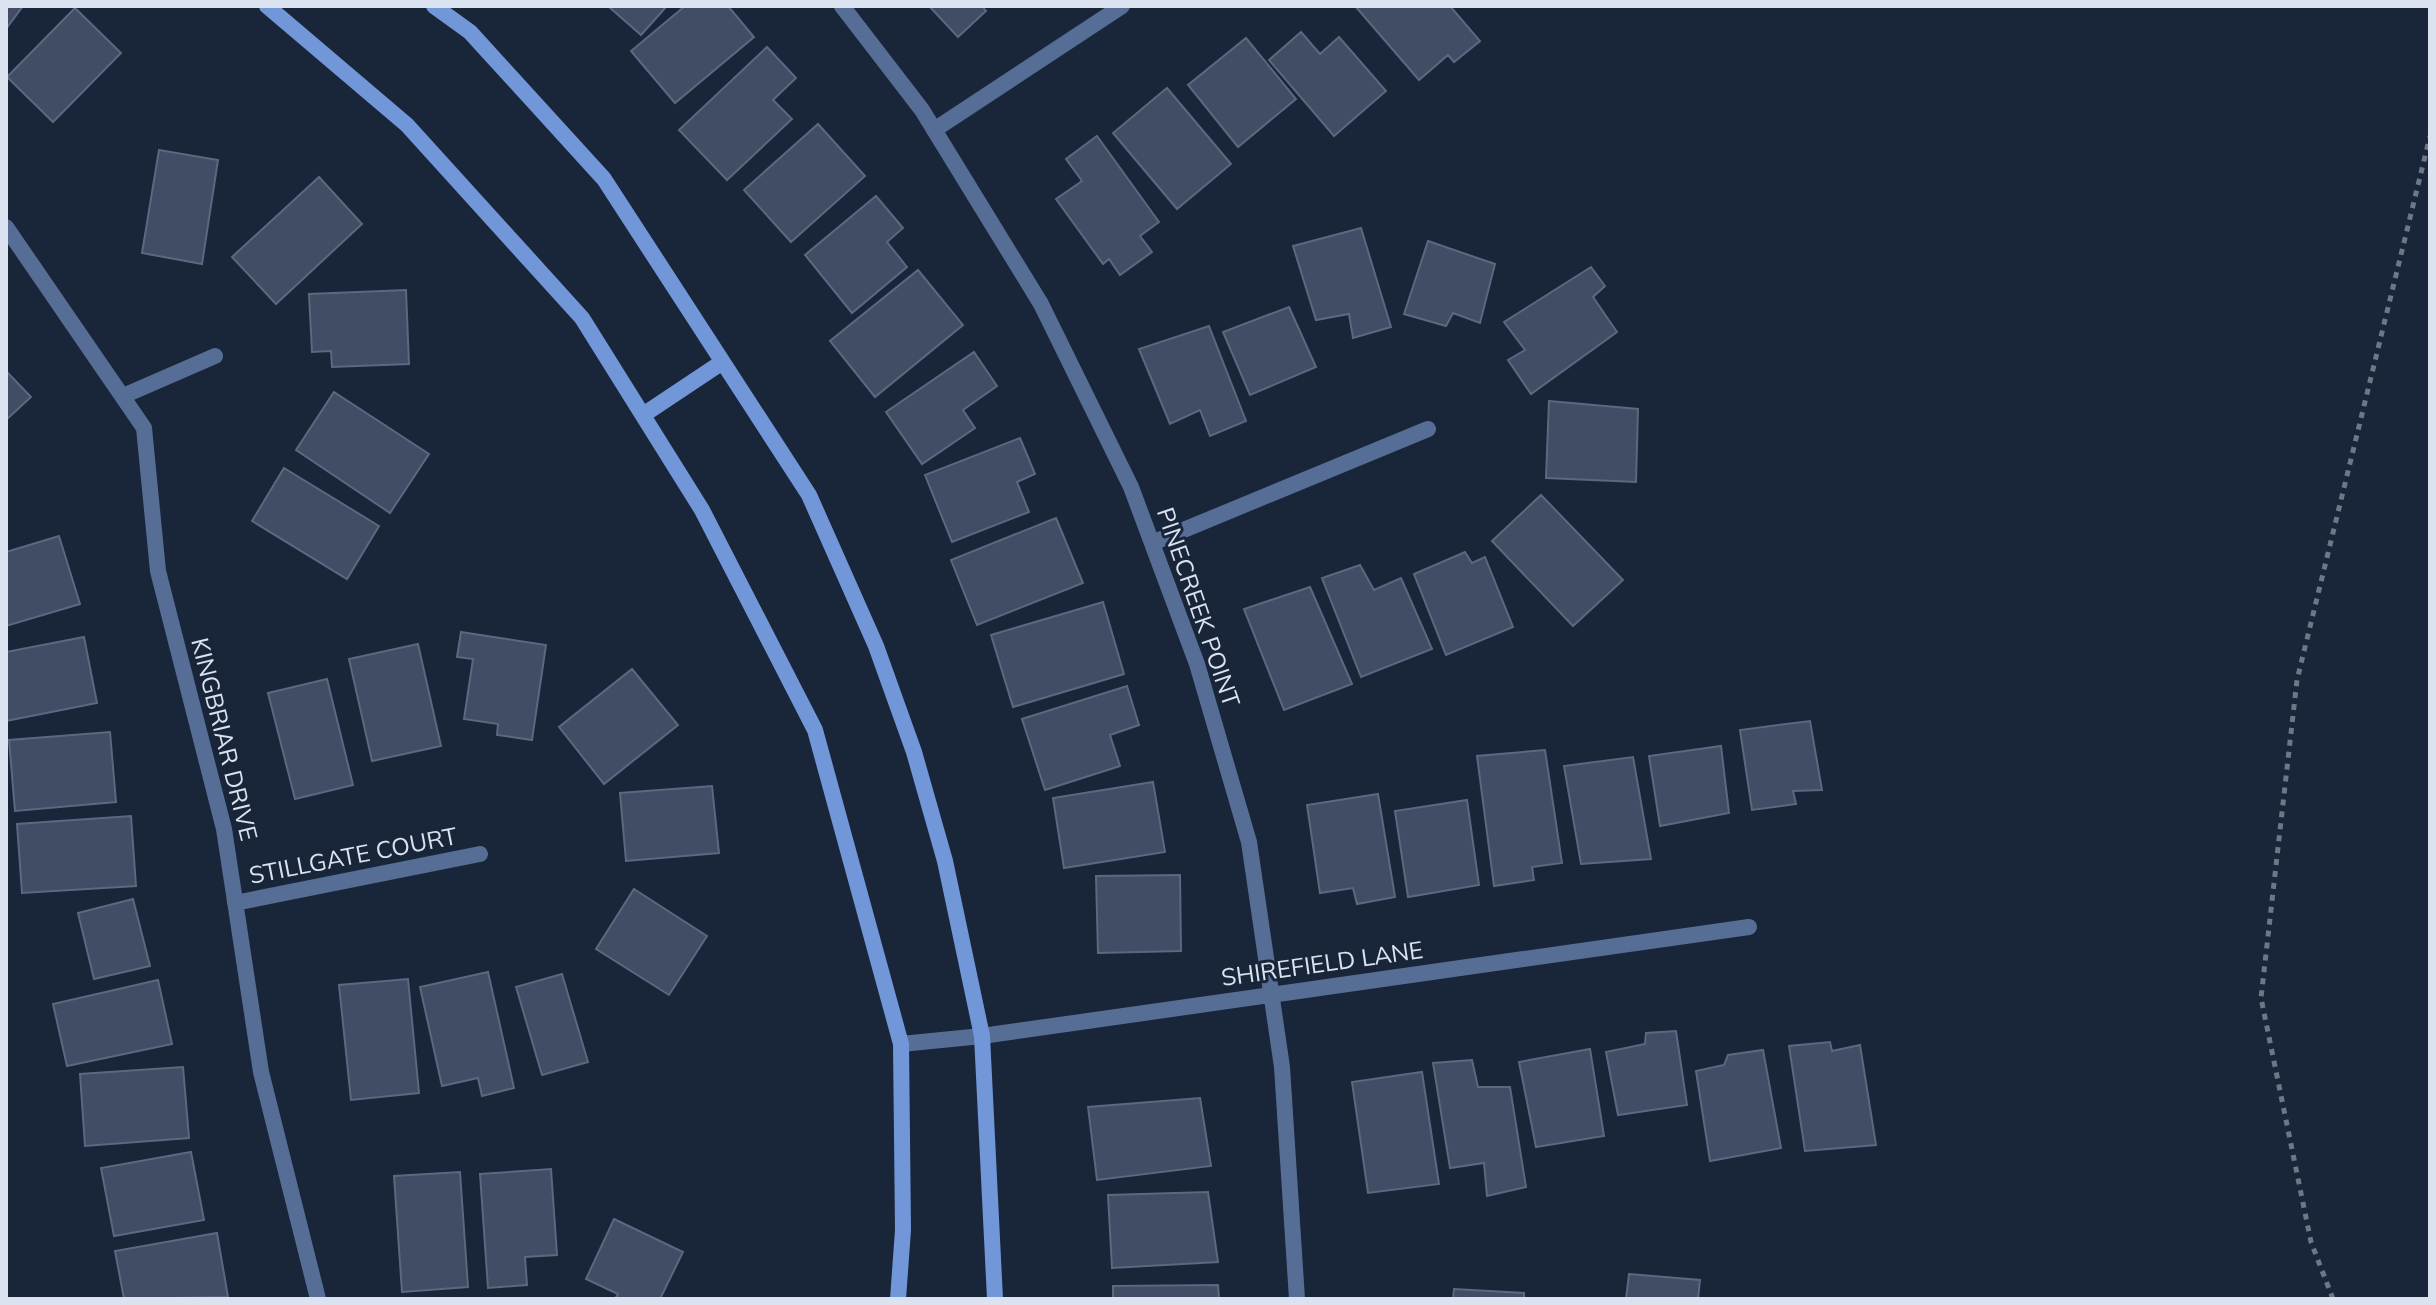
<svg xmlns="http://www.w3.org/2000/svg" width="2436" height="1305" font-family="Mulish,sans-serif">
<rect width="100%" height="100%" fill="#192539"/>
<path fill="#404d64" stroke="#5a6880" stroke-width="2" d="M6 6H23L6 29Z
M608 6H667L641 35Z
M685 6H728L754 37 675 103 631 51Z
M929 6H982L986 11 958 37Z
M1355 6H1450L1480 41 1454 62 1448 55 1419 80Z
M75 8 121 53 53 122 7 77Z
M1301 32 1320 54 1339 37 1386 91 1334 136 1269 60Z
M1246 38 1296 99 1238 147 1188 85Z
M767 47 796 78 773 100 792 119 727 180 679 130Z
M1167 88 1231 164 1177 209 1113 133Z
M818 124 865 176 791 242 744 190Z
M1097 136 1159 222 1140 236 1152 252 1120 275 1109 259 1103 264 1056 199 1082 181 1066 159Z
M159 150 218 160 202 264 142 253Z
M319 177 362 224 276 304 232 257Z
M876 196 903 228 887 242 907 267 852 313 805 255Z
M1361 228 1391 327 1353 338 1349 314 1316 320 1293 246Z
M1428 241 1495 264 1480 323 1453 313 1446 326 1404 314Z
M1591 267 1605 286 1593 297 1617 332 1531 394 1508 360 1525 350 1504 322Z
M918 270 963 325 875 397 830 341Z
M406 290 409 364 332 367 331 351 312 352 309 294Z
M1289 307 1316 367 1250 395 1223 332Z
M1209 326 1246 421 1210 436 1200 410 1170 424 1139 349Z
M974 352 997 386 963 410 975 428 922 464 886 412Z
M6 371 31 397 6 420Z
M334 392 429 454 390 513 296 450Z
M1549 401 1638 409 1636 482 1546 478Z
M1020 438 1035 474 1017 482 1029 512 952 542 925 475Z
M284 468 379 526 347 579 252 521Z
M1541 495 1623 580 1573 626 1492 541Z
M1056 518 1083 583 977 625 951 560Z
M59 536 80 604 6 626V552Z
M1465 552 1472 563 1485 557 1513 627 1446 655 1414 574Z
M1360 565 1374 590 1401 578 1432 649 1361 677 1322 578Z
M1310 587 1352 684 1284 710 1244 609Z
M1103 602 1124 674 1013 707 991 635Z
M461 632 546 645 532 740 497 735 498 724 464 719 473 659 457 657Z
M84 637 97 703 6 721V652Z
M418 644 441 746 372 761 349 659Z
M632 669 678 725 604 784 559 727Z
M327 679 353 785 295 799 268 693Z
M1127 686 1139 725 1110 735 1120 766 1045 790 1022 719Z
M1810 721 1822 790 1793 791 1796 804 1752 810 1740 730Z
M110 732 116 802 15 811 9 740Z
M1721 746 1729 813 1660 826 1649 756Z
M1545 750 1562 863 1532 867 1534 880 1494 886 1477 756Z
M1633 757 1651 859 1581 864 1564 766Z
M1153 782 1165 852 1064 868 1053 798Z
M712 786 719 853 626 861 620 793Z
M1378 794 1395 897 1357 904 1353 888 1320 893 1307 805Z
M1467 800 1479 885 1408 897 1395 811Z
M131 816 136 886 22 893 17 824Z
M1180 875 1181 951 1098 953 1096 876Z
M634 889 707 936 669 995 596 949Z
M133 899 150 966 94 979 78 913Z
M488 972 514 1088 482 1096 478 1078 442 1086 420 987Z
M562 974 588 1062 542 1075 516 987Z
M408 979 419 1093 351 1100 339 985Z
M158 980 172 1044 67 1066 53 1004Z
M1676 1031 1687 1105 1618 1115 1606 1052 1645 1044 1646 1033Z
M1830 1042 1832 1051 1860 1045 1876 1145 1805 1151 1789 1046Z
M1590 1049 1604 1136 1536 1147 1519 1062Z
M1763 1050 1781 1148 1710 1161 1696 1071 1724 1065 1728 1055Z
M1472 1060 1478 1087H1510L1526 1187 1487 1196 1484 1163 1450 1168 1433 1063Z
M183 1067 189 1138 85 1146 80 1074Z
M1422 1072 1439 1184 1368 1193 1352 1082Z
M1200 1098 1211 1166 1097 1180 1088 1107Z
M191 1152 204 1220 114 1236 101 1168Z
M551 1169 557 1255 525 1257 527 1285 488 1288 480 1174Z
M460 1172 468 1287 402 1292 394 1176Z
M1208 1192 1218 1262 1112 1268 1108 1195Z
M614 1219 683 1252 660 1299H615L618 1294 586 1279Z
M217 1233 228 1297 124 1299 115 1251Z
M1629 1274 1700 1280 1698 1299H1626Z
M1218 1285 1219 1299H1113V1286Z
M1454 1289 1524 1293V1299H1453Z"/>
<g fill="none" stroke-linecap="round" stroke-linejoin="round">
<path stroke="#6c7788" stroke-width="5" stroke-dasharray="6 6" stroke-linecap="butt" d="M2333 1299 2311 1242 2261 998 2297 680 2430 136"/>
<path stroke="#566e96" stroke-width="16" d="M842 6 922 110 1041 304 1131 487 1197 664 1249 842 1282 1067 1297 1299
M934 130 1122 6
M6 227 144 428 158 571 224 829 261 1072 318 1299
M123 396 215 356
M1152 543 1428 429
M235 903 480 854
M901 1044 982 1036 1749 927"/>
<path stroke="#7197d8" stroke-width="16" d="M267 6 407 125 582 318 702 510 815 730 901 1044 903 1230 898 1299
M434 6 470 32 604 179 809 495 876 646 914 752 945 861 982 1036 995 1299
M643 415 721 363"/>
</g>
<g text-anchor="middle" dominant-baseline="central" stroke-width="6" stroke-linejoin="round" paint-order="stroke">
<g font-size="24" fill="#dbe3f1" stroke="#192539">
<text transform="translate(1199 607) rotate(71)">PINECREEK POINT</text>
<text transform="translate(225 739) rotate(76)">KINGBRIAR DRIVE</text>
<text transform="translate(353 855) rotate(-11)">STILLGATE COURT</text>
<text transform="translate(1322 963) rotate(-8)">SHIREFIELD LANE</text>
</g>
</g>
<rect width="2436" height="1305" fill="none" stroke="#dbe3f1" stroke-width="16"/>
</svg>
